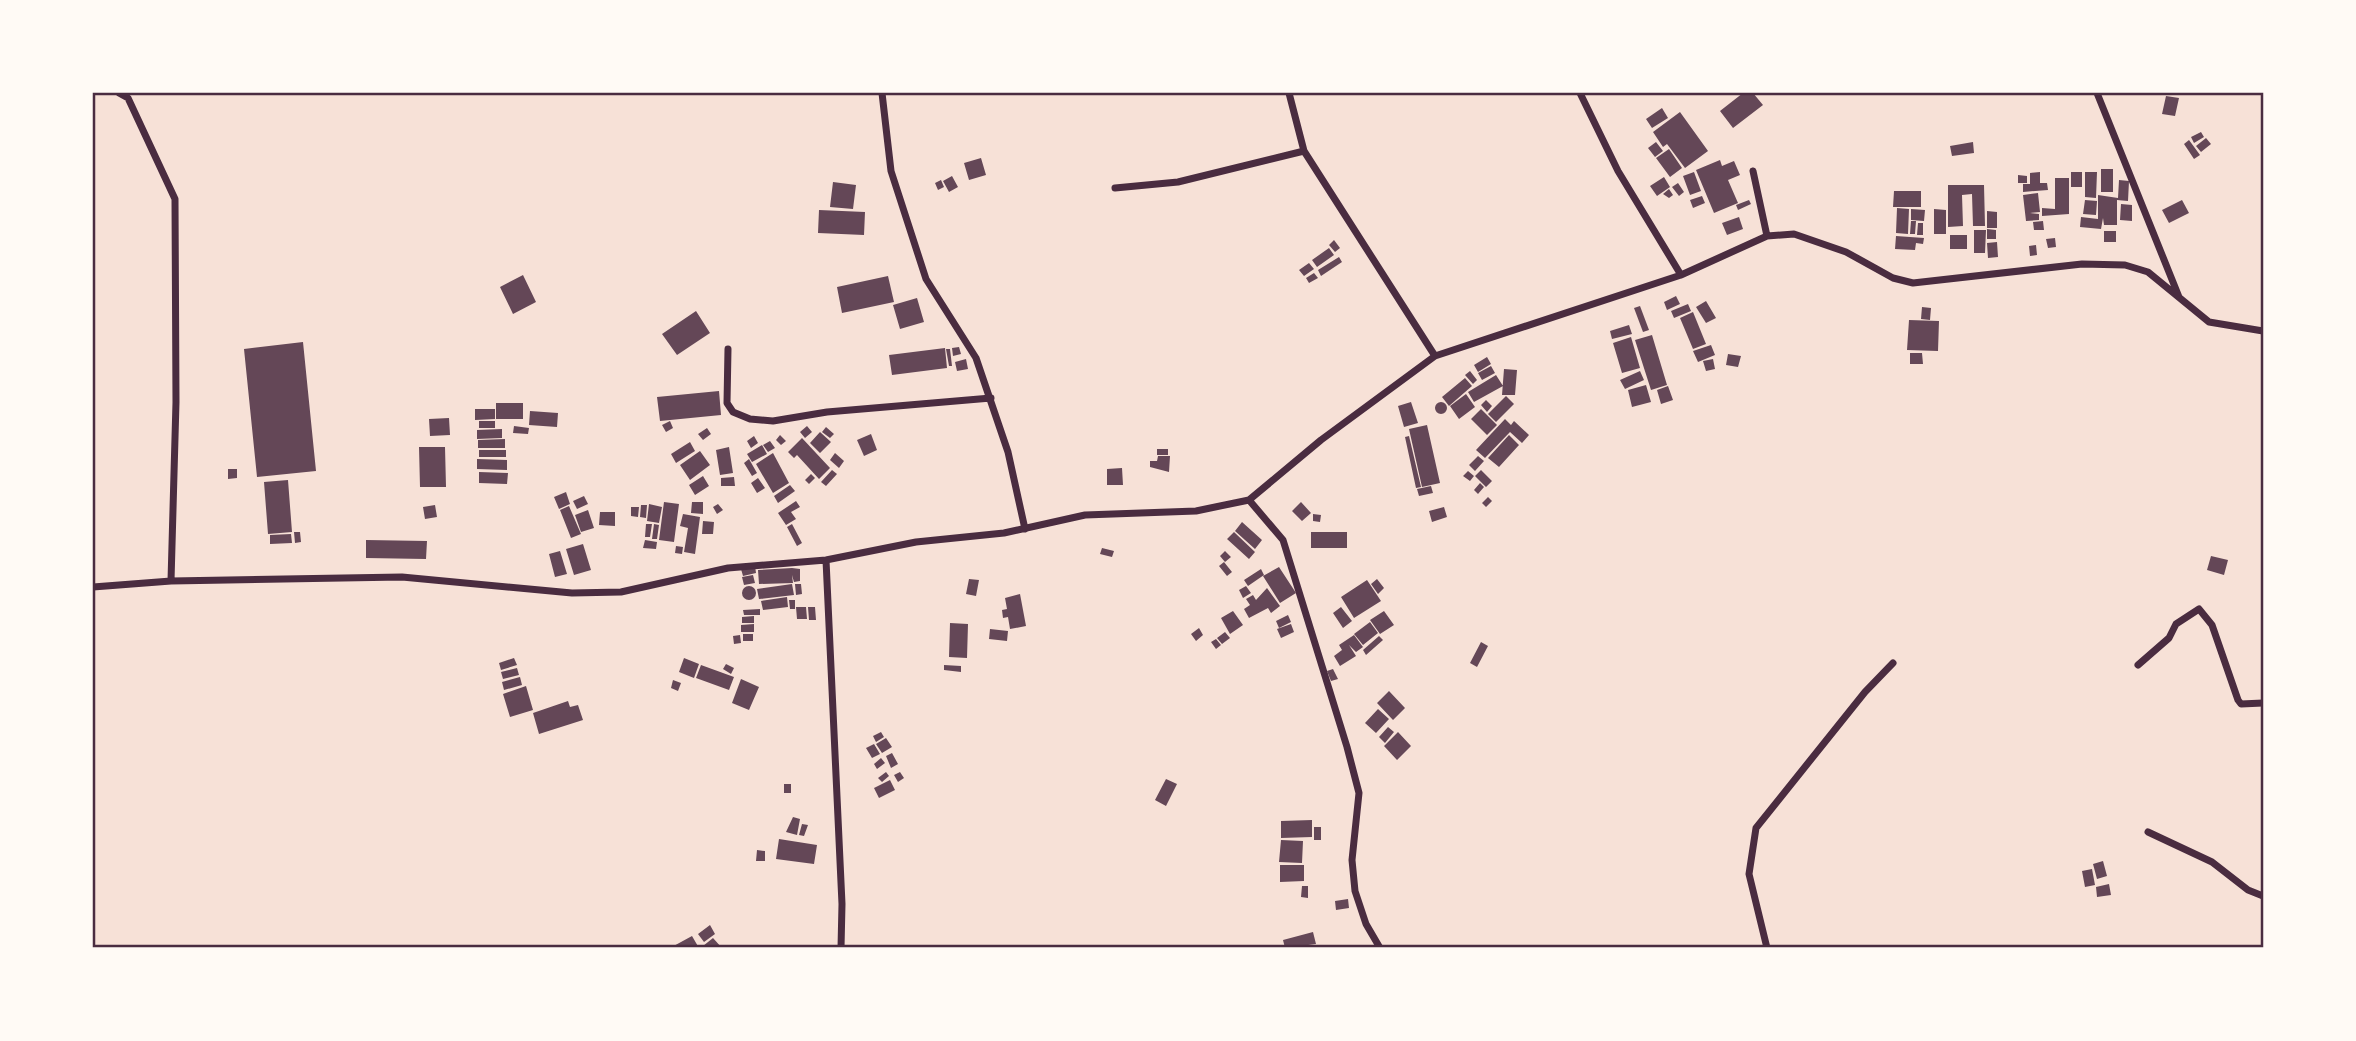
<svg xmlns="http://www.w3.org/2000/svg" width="2356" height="1041" font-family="Quicksand,sans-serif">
<rect width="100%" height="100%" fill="#f7e1d7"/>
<path fill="#644757" d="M1743 93H1753L1763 105 1733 128 1720 111Z
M2166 96 2179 98 2175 116 2162 114Z
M1662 108 1668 118 1652 128 1646 119Z
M1680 112 1708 151 1685 168 1667 144 1663 147 1653 132Z
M2201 132 2204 137 2194 143 2191 137Z
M2206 138 2211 144 2201 152 2196 146Z
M2189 140 2200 155 2194 159 2184 144Z
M1656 142 1663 151 1655 157 1648 148Z
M1973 142 1974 153 1952 156 1950 146Z
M1669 149 1682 168 1670 177 1656 158Z
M981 158 986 175 969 180 964 163Z
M1720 160 1722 166 1734 161 1740 175 1728 180 1738 203 1714 213 1696 170Z
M2101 169H2113V192H2101Z
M1694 172 1701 191 1690 195 1683 176Z
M2040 172V183H2047L2048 190 2023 192V184H2030V173Z
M2071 172H2082V187H2071Z
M2085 172H2097L2096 198 2085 197Z
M2018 175 2027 176V183H2018Z
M952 176 958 187 949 192 943 181Z
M1664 177 1670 187 1657 196 1650 186Z
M2055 178H2069V214L2042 216V208L2055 209Z
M941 180 944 187 938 190 935 183Z
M2119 180 2129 181 2128 201 2117 200V225H2104L2103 218 2101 229 2080 227 2081 217 2098 219V195L2118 198Z
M833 182 856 185 853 209 830 207Z
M1678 183 1684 192 1679 196 1672 187Z
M1948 185H1984L1985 226H1973L1972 194 1962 195 1963 226 1948 227Z
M1669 189 1673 195 1669 198 1663 194Z
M1894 191H1921V207H1893Z
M2038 193 2040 212 2030 213 2039 214V220L2026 221 2023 195Z
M1702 196 1705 203 1693 208 1690 200Z
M1749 200 1751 204 1738 210 1736 205Z
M2085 200 2097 201 2096 215 2083 214Z
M2182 200 2189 213 2169 223 2162 210Z
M2121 204 2132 205V221L2120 220Z
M1897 208 1909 209 1908 234 1896 233Z
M1911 209 1925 210 1924 221 1911 220Z
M1934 209 1946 210V234H1934Z
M819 210 865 212 864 235 818 233Z
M1987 211 1997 212V228H1987Z
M1739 217 1743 229 1727 235 1722 223Z
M1911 221H1916L1915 234H1910Z
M2043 221 2044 230H2034L2033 222Z
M1918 223H1923V235H1917Z
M1987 229 1996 230V239H1987Z
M1974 230H1986L1985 253H1974Z
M2104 231H2116V242H2104Z
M1950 235H1967V249H1950Z
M1896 236 1924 238 1923 244 1916 243 1915 250 1895 249Z
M2055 238 2056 247 2048 248 2046 239Z
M1334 240 1340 248 1335 252 1329 245Z
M1997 242 1998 257 1988 258 1987 243Z
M2036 245 2037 255 2030 256 2029 246Z
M1329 248 1334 255 1317 267 1312 260Z
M1339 257 1342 262 1321 276 1318 270Z
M1309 263 1314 269 1304 276 1299 270Z
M1314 273 1318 278 1309 283 1306 278Z
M523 275 536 302 513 314 500 287Z
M888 276 894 302 842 313 837 287Z
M1676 296 1680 304 1667 310 1664 302Z
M917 298 924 322 900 329 893 305Z
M1706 301 1716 318 1706 323 1696 307Z
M1688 304 1691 311 1674 318 1671 311Z
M1640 306 1649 330 1643 332 1634 308Z
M1922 307 1931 308 1930 320 1921 319Z
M696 311 710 333 677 355 662 334Z
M1693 312 1706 344 1693 349 1680 318Z
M1909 320 1939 321 1938 351 1907 350Z
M1629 325 1632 334 1612 339 1610 331Z
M1652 335 1667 385 1651 390 1635 340Z
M1631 337 1640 368 1622 373 1613 343Z
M303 342 316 471 257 477 244 349Z
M1711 345 1715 355 1698 362 1693 351Z
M959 347 961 354 953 356 952 348Z
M945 348 947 368 892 375 889 355Z
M946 349H950L952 366H949Z
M1910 353H1922L1923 364H1910Z
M1728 354 1741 356 1738 367 1726 365Z
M1487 357 1491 364 1478 372 1474 365Z
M966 359 968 369 957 371 955 362Z
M1713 359 1715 369 1706 371 1703 361Z
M1491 366 1495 373 1482 380 1478 373Z
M1504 369 1517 370 1515 395H1502Z
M1470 371 1477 380 1473 384 1465 375Z
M1640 371 1644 380 1625 389 1620 380Z
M1496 375 1503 386 1474 402 1468 392Z
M1465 378 1472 386 1449 406 1442 397Z
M1646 385 1651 402 1632 407 1628 390Z
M1668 386 1673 400 1661 404 1657 390Z
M719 391 721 415 660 421 657 397Z
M1466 394 1475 407 1459 419 1450 406Z
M1506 396 1514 404 1496 422 1488 414Z
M1486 400 1492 406 1487 412 1481 405Z
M1435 408a6 6 0 1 1 12 0a6 6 0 1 1-12 0Z
M1411 402 1418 423 1404 427 1398 406Z
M496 403H523V419H496Z
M475 409H495V419L475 420Z
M1481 409 1497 425 1487 435 1471 419Z
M530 411 558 413 557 427 529 425Z
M449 418 450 435 430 436 429 419Z
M1505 419 1511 425 1514 421 1529 435 1522 443 1510 432 1485 458 1476 450Z
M479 421H495V428H479Z
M670 421 673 428 666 432 662 425Z
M1427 425 1440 483 1422 487 1409 429Z
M514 426 529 428 528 434 513 433Z
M807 426 812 432 805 438 800 432Z
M826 427 834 434 830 438 822 432Z
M707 428 711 434 703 440 698 434Z
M502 429V438L477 439V430Z
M820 432 831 442 820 453 810 443Z
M871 434 877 450 864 456 857 440Z
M780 435 786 441 781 445 776 440Z
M1509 435 1519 445 1499 467 1488 458Z
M754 436 758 443 751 448 747 441Z
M1409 436 1421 487 1416 488 1405 437Z
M802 438 830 468 819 479 797 455 794 458 788 452Z
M505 439V448H478V440Z
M770 441 775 448 768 452 763 445Z
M690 442 695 451 676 463 671 454Z
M762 445 767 454 752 462 747 454Z
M419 447H445L446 487H420Z
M729 447 733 473 720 475 716 450Z
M1157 449H1168V455H1157Z
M479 450H506V457H479Z
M700 451 710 465 690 480 680 465Z
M773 453 789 483 773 493 756 464Z
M835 453 844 461 839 468 830 460Z
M1158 456H1170L1169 472 1150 467V461H1157Z
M1478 456 1484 461 1475 471 1469 465Z
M477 459 507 460V470L477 469Z
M749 459 757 473 752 476 744 463Z
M1122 468 1123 485H1107V469Z
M228 469H237V478L228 479Z
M832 470 837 474 826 486 821 482Z
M1481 470 1492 481 1486 487 1475 476Z
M1468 471 1474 476 1470 481 1463 476Z
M479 472 508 473 507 484 479 483Z
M811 474 815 478 809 484 805 480Z
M703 476 709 486 695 495 689 485Z
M734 477 735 486H721V478Z
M758 478 765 488 757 493 751 483Z
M288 480 292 532 268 534 264 482Z
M1480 483 1484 487 1478 494 1474 490Z
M790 485 795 491 778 503 774 496Z
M1431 486 1433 493 1419 496 1417 489Z
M566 492 570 504 559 509 554 497Z
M584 496 588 504 577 509 573 501Z
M1488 497 1492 501 1486 507 1482 503Z
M796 501 800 507 791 512 796 519 786 525 778 513Z
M664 502 679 504 674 542 659 540Z
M692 502H703V514L691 513Z
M1301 502 1311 513 1302 521 1292 511Z
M649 504 662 507 659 523 647 521Z
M718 504 723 510 717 514 713 507Z
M435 505 437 517 425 519 423 507Z
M641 505H647L646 518 640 517Z
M569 506 581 534 571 538 560 510Z
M631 507H639L638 517 631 516Z
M1444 507 1447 517 1432 522 1429 511Z
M588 510 594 528 581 532 575 515Z
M600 512H615V526L599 525Z
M683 514 700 517 695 554 684 552 688 528 680 526Z
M1313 514 1321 515 1320 522 1313 521Z
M703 521 714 522 713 534H702Z
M1242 522 1262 540 1255 549 1235 531Z
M646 524H652L650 537H645Z
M654 524 659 525 657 539H652Z
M792 524 802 543 797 546 787 527Z
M294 532H300L301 542 295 543Z
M1234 532 1255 552 1249 559 1227 539Z
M1311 532H1347V548H1311Z
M291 534 292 543 270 544V535Z
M366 540 427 541 426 559 366 558Z
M645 540 657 542 656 549 643 548Z
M583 544 591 570 574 575 566 549Z
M676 546 683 547 682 554 675 553Z
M1102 548 1114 551 1112 557 1100 554Z
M560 551 567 574 555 577 549 554Z
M1225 551 1231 557 1225 562 1220 556Z
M2211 556 2228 560 2224 575 2207 570Z
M1224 562 1232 572 1227 576 1219 566Z
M755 566 756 573 743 576 741 569Z
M1279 567 1296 593 1280 603 1263 576Z
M792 568 800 569V581L794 582 792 575 793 583 759 584 758 570Z
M1261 569 1264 575 1248 586 1244 580Z
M753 575 755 583 744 585 742 577Z
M969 579 979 580 976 596 966 594Z
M1377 579 1384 588 1378 594 1371 584Z
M1367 580 1381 601 1354 618 1341 597Z
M792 584 794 595 759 599 757 589Z
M795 584H801L802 594 796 595Z
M742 593a7 7 0 1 1 14 0a7 7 0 1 1-14 0Z
M1246 586 1251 593 1243 598 1239 590Z
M1267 588 1280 606 1271 613 1268 608 1249 618 1244 609 1250 605 1246 599 1253 595 1256 600Z
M1020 594 1026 626 1010 629 1008 617 1003 618 1002 610 1007 609 1005 598Z
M787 597 788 607 763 610 761 601Z
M789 600H795V609H790Z
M796 607H806L807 619H797Z
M808 607H815L816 620H809Z
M1341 607 1352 621 1343 628 1333 613Z
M760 609V615H744L743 610Z
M1233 611 1243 625 1230 634 1221 618Z
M1384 611 1394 625 1380 634 1370 620Z
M1288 615 1291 622 1279 628 1276 621Z
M754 616V623H742V617Z
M1370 622 1378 633 1363 645 1354 634Z
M950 623 968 624 967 658 949 657Z
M754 624V632H741V625Z
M1291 624 1294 632 1281 638 1277 629Z
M1199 628 1203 635 1196 641 1191 634Z
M990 629 1008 631 1007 641 989 639Z
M1225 632 1230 638 1222 644 1217 638Z
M743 634H753V641H743Z
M740 635 741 643 734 644 733 636Z
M1354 635 1363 647 1356 652 1349 645 1356 656 1340 666 1334 656 1342 650 1339 645Z
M1379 636 1383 640 1366 655 1363 650Z
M1216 639 1221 645 1216 649 1211 642Z
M1481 642 1488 646 1477 667 1470 663Z
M514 658 517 665 501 670 499 663Z
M684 658 699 664 694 678 679 672Z
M726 664 734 668 731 674 723 669Z
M701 665 734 677 729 690 696 678Z
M944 665 961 666V672L944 670Z
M517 668 519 675 503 679 501 672Z
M1333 669 1338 679 1331 681 1327 671Z
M520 677 522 685 504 690 502 682Z
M741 679 759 687 749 710 732 703Z
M673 680 681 683 678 691 671 688Z
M526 686 533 710 510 717 503 694Z
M1389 691 1405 708 1393 720 1377 703Z
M568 701 570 707 578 705 583 720 539 734 533 713Z
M1378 709 1389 719 1376 733 1365 723Z
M1388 727 1394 732 1385 743 1379 737Z
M881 732 884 737 876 742 873 736Z
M1398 732 1411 746 1397 760 1384 746Z
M886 738 892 747 882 753 876 744Z
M874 744 880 754 872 758 866 748Z
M892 753 898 764 891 768 886 756Z
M881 758 885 763 877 769 874 764Z
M886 772 889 776 882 782 878 778Z
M900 772 904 778 898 782 894 775Z
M1166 779 1177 784 1166 806 1155 800Z
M890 780 895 790 879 798 874 788Z
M784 784H791V793H784Z
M793 817 800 819 797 835 786 832Z
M1312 820V837L1281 838V821Z
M802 824 808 825 804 836 799 835Z
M1314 827H1321V840H1314Z
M779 839 817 845 814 864 776 859Z
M1281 840 1303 841 1302 863 1279 862Z
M757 850 765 851V861H756Z
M2103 861 2107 876 2097 879 2093 864Z
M1280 865H1304V881L1280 882Z
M2092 869 2095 885 2085 887 2082 871Z
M2109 884 2111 895 2097 897 2096 887Z
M1302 886H1308V898L1301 897Z
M1348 899 1349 908 1336 910 1335 901Z
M710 925 715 934 704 942 698 934Z
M1313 932 1316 944 1285 948 1283 940Z
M692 936 699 948H670Z
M713 938 722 948H705L703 946Z"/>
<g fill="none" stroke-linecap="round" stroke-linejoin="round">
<path stroke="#4a2c40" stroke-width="7" d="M119 93 128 98 175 199 176 402 171 581 402 577 572 593 621 592 728 568 826 560 916 542 1004 533 1085 515 1196 511 1249 500 1321 440 1435 356 1681 275 1767 236 1794 234 1846 252 1893 278 1913 283 2082 264 2125 265 2148 272 2209 322 2263 331
M882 93 891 171 926 279 976 358 1008 452 1025 529
M1289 93 1304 151 1435 356
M1580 93 1618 171 1681 275
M2097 93 2179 297
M1753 171 1767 236
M1115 188 1178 182 1304 151
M728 349 727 403 733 412 750 419 773 421 827 412 991 398
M1249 500 1283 540 1347 747 1359 793 1352 860 1355 891 1366 924 1380 948
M826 560 842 904 841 948
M93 587 171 581
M2138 665 2169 638 2176 624 2199 609 2212 625 2238 700 2241 704 2263 703
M2148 832 2212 862 2248 890 2263 896
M1767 948 1749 874 1756 828 1865 692 1893 663"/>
</g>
<rect width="2356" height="1041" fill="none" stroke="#fffaf5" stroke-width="189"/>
<rect x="94" y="94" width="2168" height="852" fill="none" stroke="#4a2c40" stroke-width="2.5"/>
</svg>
